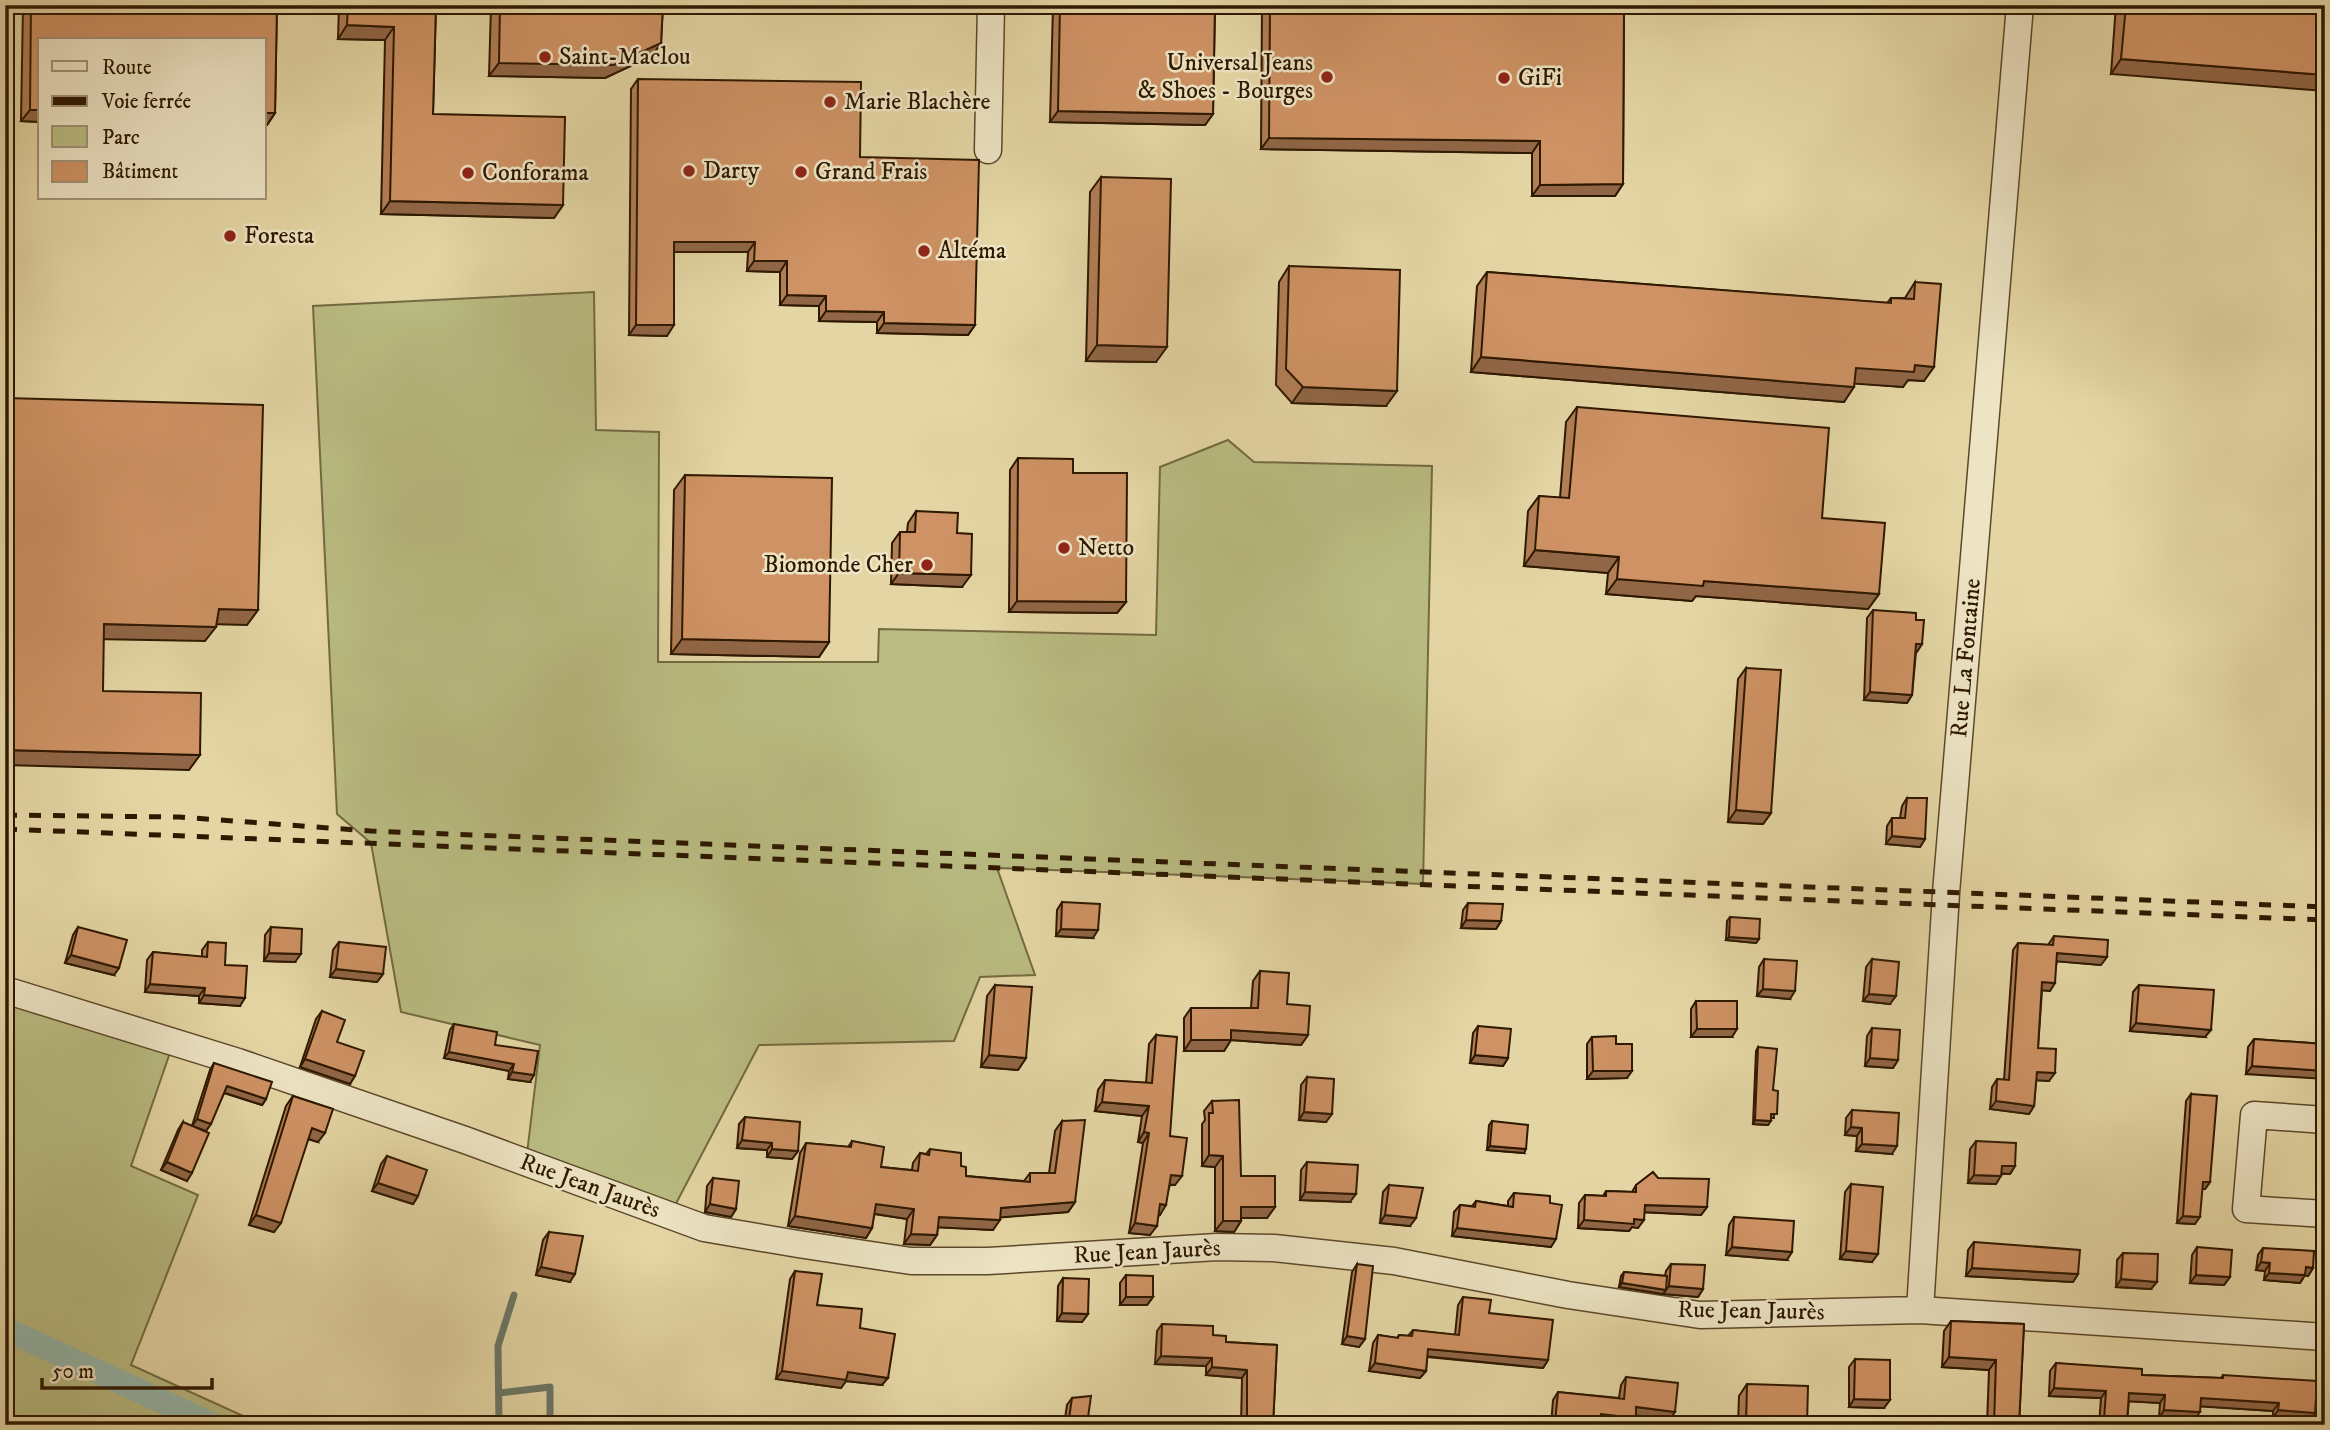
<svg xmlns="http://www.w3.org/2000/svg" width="2330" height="1430" font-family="'IM FELL DW Pica',serif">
<rect width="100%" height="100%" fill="#e4d6a4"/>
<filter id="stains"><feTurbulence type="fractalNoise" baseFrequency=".00286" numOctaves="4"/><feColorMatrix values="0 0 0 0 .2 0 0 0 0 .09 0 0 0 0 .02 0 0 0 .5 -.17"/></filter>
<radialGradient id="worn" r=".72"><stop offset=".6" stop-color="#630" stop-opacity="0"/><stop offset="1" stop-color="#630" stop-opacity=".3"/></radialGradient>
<path fill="#b9bc82" stroke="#746a41" stroke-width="2" d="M594 292 596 430 659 432 658 662H878L879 629 1156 635 1160 467 1228 440 1254 462 1432 466 1423 884 997 868 1035 975 980 977 954 1041 759 1045 670 1215 526 1162 540 1045 401 1012 371 843 337 814 313 306Z
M5 990 174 1041 131 1166 198 1195 131 1365 263 1425H5Z"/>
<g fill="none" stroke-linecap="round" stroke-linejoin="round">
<path stroke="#6c7867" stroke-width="7" d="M499 1393 550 1387V1425
M918 1424V1425
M499 1425 498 1346 514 1295"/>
<path stroke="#96b8ac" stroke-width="24" d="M5 1329 213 1425"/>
<g stroke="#5c4829" stroke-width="29">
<path id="minor" d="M988 150 991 5
M5 990 238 1062 465 1140 704 1228 798 1244 911 1261H988L1217 1247 1274 1248 1394 1261 1568 1295 1700 1315 1920 1310 2325 1337
M2325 1120 2254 1115 2246 1209 2325 1214
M1920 1310 1946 893 2020 5"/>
</g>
<use href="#minor" stroke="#ede4c4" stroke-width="26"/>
<path stroke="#2e1800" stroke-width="5" stroke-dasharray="12 12" stroke-linecap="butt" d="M5 815 179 817 371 831 2325 907
M5 829 2325 920"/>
</g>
<path fill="#b17e56" stroke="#2e1800" stroke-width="2" d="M23 5H277L275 113 267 125H264V40L40 122 21 121Z
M339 5H436L433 114 563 205 554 218 381 214 385 40 338 39Z
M491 5H663L661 43 652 56 605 78 489 76Z
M1053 5H1215L1213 114 1205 125 1050 122Z
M1262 5H1624L1623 184 1615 196H1532V153L1261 149Z
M2116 5H2325L2111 74Z
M638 79 860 157 975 325 968 335 877 333V322L819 321V306L780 305V272L747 271 748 252H674L667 336 629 335 631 89Z
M1101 177 1156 362 1086 361 1090 192Z
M1289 266 1386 406 1292 403 1276 385 1279 282Z
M1487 272 1887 303 1891 298H1905L1915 282 1924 381 1908 380 1903 387 1855 383 1844 402 1471 372 1477 286Z
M1577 407 1822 518 1879 594 1868 609 1696 596 1692 601 1606 594 1608 573 1524 566 1528 511 1539 496 1560 498 1566 422Z
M1018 458 1073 473 1126 602 1117 613 1009 612 1010 470Z
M685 475 829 642 819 657 671 654 674 490Z
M916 511 962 587 891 584 892 543 900 532H907L908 523Z
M1873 610 1916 620 1922 644 1916 652 1912 695 1907 703 1864 700 1867 618Z
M1746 668 1771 813 1763 824 1728 822 1738 679Z
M1907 798 1925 839 1920 847 1886 844 1887 826 1892 818H1900L1902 806Z
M1062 902 1093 938 1056 936 1057 910Z
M1468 903 1501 921 1496 929 1461 928 1463 910Z
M1730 917 1759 939 1756 943 1726 940 1727 921Z
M78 927 114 975 65 963 73 935Z
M271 927 295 962 264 961 265 935Z
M2054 936 2101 965 2057 961 2050 991 2042 990 2038 1048 2049 1081 2036 1080 2034 1106 2029 1114 1990 1109 1992 1087 1997 1079 2004 1080 2013 950 2018 943 2048 945Z
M208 942 225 965 240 1006 199 1003V996L145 992 147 960 153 952 202 957V950Z
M339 942 383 974 377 982 330 977 333 950Z
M1764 959 1790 999 1757 996 1759 967Z
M1872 959 1890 1004 1863 1001 1866 967Z
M1260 971 1287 1004 1308 1035 1301 1045 1231 1040 1224 1051H1184V1018L1191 1008H1251L1253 981Z
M995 985 1026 1058 1018 1070 981 1067 987 996Z
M2139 985 2205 1037 2130 1031 2133 992Z
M1696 1001 1732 1037H1691V1009Z
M322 1011 337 1042 350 1084 300 1067 316 1019Z
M454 1024 495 1045 530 1082 508 1079 509 1071 444 1058 450 1030Z
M1478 1026 1508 1058 1503 1066 1470 1063 1473 1033Z
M1872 1028 1898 1060 1893 1068 1865 1066 1867 1036Z
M1156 1035 1170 1136 1175 1185H1170L1160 1215H1159L1150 1235 1129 1233 1143 1143 1138 1142 1142 1116 1095 1111 1098 1090 1105 1080 1146 1083 1149 1044Z
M1592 1037 1616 1044 1627 1078 1587 1079V1044Z
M2254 1039 2325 1044 2246 1074 2248 1047Z
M1758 1047 1773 1090 1774 1118H1771L1768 1125 1753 1124 1756 1051Z
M214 1063 266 1099 262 1105 224 1093 206 1131 192 1126 210 1070Z
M1307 1077 1326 1122 1299 1120 1301 1085Z
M2191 1094 2210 1182 2205 1189H2202L2195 1224 2177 1223 2186 1101Z
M293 1096 318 1142 308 1139 274 1232 249 1225 286 1106Z
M1212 1101 1241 1176 1275 1207 1267 1218H1241V1221L1234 1232 1215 1231V1167L1202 1166V1124L1205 1120 1204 1111Z
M1852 1110 1892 1154 1856 1151 1857 1136 1845 1135 1846 1118Z
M745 1117 798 1151 792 1159 767 1157V1150L737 1148 739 1124Z
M1062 1121 1075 1202 1068 1212 1000 1217 993 1230 938 1227 937 1235 930 1245 904 1244 907 1219 874 1214 872 1228 866 1238 788 1226 800 1153 806 1143 848 1147 852 1141 881 1167 912 1170 913 1163 920 1153 926 1154 930 1149 961 1166 966 1176 1024 1181 1030 1173H1049L1055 1131Z
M1492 1121 1524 1153 1487 1150 1489 1125Z
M183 1122 187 1181 161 1170 178 1130Z
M1976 1141 2015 1166 2010 1174H2001L1996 1184 1968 1183 1970 1149Z
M387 1156 418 1196 413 1204 372 1191 381 1164Z
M1307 1162 1350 1202 1300 1200 1301 1170Z
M713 1178 736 1209 731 1217 705 1212 707 1186Z
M1658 1178 1707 1207 1701 1215 1644 1212 1638 1228 1632 1227 1629 1231 1578 1228 1579 1203 1585 1195 1603 1196 1606 1191 1632 1192 1636 1185Z
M1851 1184 1872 1262 1840 1259 1845 1192Z
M1389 1185 1410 1226 1380 1223 1383 1192Z
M1514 1193 1550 1203 1551 1247 1452 1236 1454 1212 1460 1205 1472 1206 1476 1201 1508 1206V1201Z
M1734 1217 1787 1260 1726 1255 1729 1225Z
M549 1232 570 1282 536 1275 543 1240Z
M1974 1242 2078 1274 2073 1282 1966 1276 1968 1250Z
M2197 1247 2230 1277 2224 1285 2190 1283 2192 1255Z
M2263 1248 2313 1268 2308 1276 2305 1275 2300 1283 2264 1280 2265 1271 2256 1270 2258 1255Z
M2123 1253 2151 1289 2116 1287 2117 1260Z
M1357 1264 1365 1339 1359 1347 1342 1344 1352 1272Z
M1671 1264 1703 1289 1698 1297 1663 1294 1619 1287 1621 1276 1624 1272 1665 1276 1666 1271Z
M795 1271 817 1305 882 1385 846 1381 841 1388 776 1379 790 1279Z
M1126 1275 1153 1297 1147 1305H1120V1283Z
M1063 1278 1088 1314 1082 1322 1057 1321 1058 1286Z
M1463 1297 1489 1313 1548 1360 1543 1368 1427 1357 1426 1371 1420 1378 1369 1371 1373 1343 1378 1335 1397 1338 1399 1335 1408 1336 1413 1330 1455 1335 1458 1305Z
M1951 1321 2024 1324 2019 1425H1987L1989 1370 1942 1367 1944 1331Z
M1162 1324 1213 1335 1226 1342 1277 1345 1273 1425H1241L1242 1378 1206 1375V1366L1155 1364 1157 1331Z
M1855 1359 1884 1408 1849 1407V1367Z
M2056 1363 2142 1375 2221 1378 2223 1375 2315 1413 2310 1421 2273 1418V1411L2200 1406 2194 1420 2159 1418 2160 1403 2129 1401 2127 1421 2125 1425H2099L2101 1398 2049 1396 2050 1371Z
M1626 1377 1670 1419 1636 1415V1418L1631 1425 1600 1422V1425H1551L1553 1400 1558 1392 1619 1398 1621 1385Z
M1747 1384 1807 1425H1738L1739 1396Z
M1072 1398 1087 1425H1064L1067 1405Z"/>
<path fill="#906646" stroke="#2e1800" stroke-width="2" d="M347 25 394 27 385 40 338 39Z
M661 43 652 56 605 78 489 76 499 63Z
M2121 59 2325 75V91L2111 74Z
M30 110H40V122L21 121Z
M1058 111 1213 114 1205 125 1050 122Z
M264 113H275L267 125H264Z
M1269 138 1540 141 1532 153 1261 149Z
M1623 184 1615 196H1532L1540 185Z
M390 201 563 205 554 218 381 214Z
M674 242H755L748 252H667Z
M754 261H787L780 272 747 271Z
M787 295 826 296 819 306 780 305Z
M826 311 884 312 877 322 819 321Z
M884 323 975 325 968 335 877 333Z
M636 325H674L667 336 629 335Z
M1097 345 1167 347 1156 362 1086 361Z
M1481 357 1854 387 1844 402 1471 372Z
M1915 365 1934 367 1924 381 1908 380 1903 387 1845 383 1856 368Z
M1303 387 1397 391 1386 406 1292 403Z
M1535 550 1619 557 1608 573 1524 566Z
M899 573 971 575 962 587 891 584Z
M1617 579 1704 581 1879 594 1868 609 1696 596 1692 601 1606 594Z
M1017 601 1126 602 1117 613 1009 612Z
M219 609 258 610 247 625 209 624Z
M104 624 216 627 205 641 94 639Z
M682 639 829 642 819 657 671 654Z
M1916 644H1922L1917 652H1911Z
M1870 692 1912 695 1907 703 1864 700Z
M5 750 200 755 189 770 5 765Z
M1736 810 1771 813 1763 824 1728 822Z
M1892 836 1925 839 1920 847 1886 844Z
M1466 920 1501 921 1496 929 1461 928Z
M1061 929 1098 930 1093 938 1056 936Z
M1729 937 1759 939 1756 943 1726 940Z
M269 953 301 954 295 962 264 961Z
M2057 953 2107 957 2101 965 2052 961Z
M71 955 119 968 114 975 65 963Z
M336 969 383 974 377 982 330 977Z
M2042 982 2055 983 2050 991 2037 990Z
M150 984 205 988 199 996 145 992Z
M1763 989 1795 991 1790 999 1757 996Z
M1869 994 1896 996 1890 1004 1863 1001Z
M204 995 245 998 240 1006 199 1003Z
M2136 1023 2211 1030 2205 1037 2130 1031Z
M1697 1029H1737L1732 1037H1691Z
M1231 1030 1308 1035 1301 1045 1231 1040 1224 1051H1184L1191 1040Z
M449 1052 514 1064 509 1071 444 1058Z
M989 1055 1026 1058 1018 1070 981 1067Z
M1475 1055 1508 1058 1503 1066 1470 1063Z
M1870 1058 1898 1060 1893 1068 1865 1066Z
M305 1059 355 1076 350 1084 300 1067Z
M2252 1066 2325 1071V1079L2246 1074Z
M1593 1071H1632L1627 1078 1587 1079Z
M512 1072 534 1075 530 1082 508 1079Z
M2037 1072 2055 1073 2049 1081 2031 1080Z
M227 1086 266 1099 262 1105 222 1092Z
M1996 1101 2034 1106 2029 1114 1990 1109Z
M1102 1102 1149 1106 1142 1116 1095 1111Z
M1304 1112 1332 1114 1326 1122 1299 1120Z
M197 1119 211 1124 206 1131 192 1126Z
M1755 1120 1771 1121 1768 1125 1753 1124Z
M1851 1127 1862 1128 1857 1136 1845 1135Z
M312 1128 325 1133 318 1142 305 1138Z
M1144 1132 1149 1133 1143 1143 1138 1142Z
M742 1140 772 1143 767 1150 737 1148Z
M1862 1144 1897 1146 1892 1154 1856 1151Z
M1490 1146 1526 1149 1524 1153 1487 1150Z
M772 1149 798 1151 792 1159 767 1157Z
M1209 1155 1223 1156 1215 1167 1202 1166Z
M167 1162 192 1173 187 1181 161 1170Z
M2002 1166H2015L2010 1174 1996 1173Z
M1171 1175 1182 1176 1175 1185 1165 1184Z
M1974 1175 2001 1176 1996 1184 1968 1183Z
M2203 1182H2210L2205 1189H2198Z
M378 1183 418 1196 413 1204 372 1191Z
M1305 1192 1356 1194 1350 1202 1300 1200Z
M1075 1202 1068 1212 994 1218 1001 1208Z
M710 1204 736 1209 731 1217 705 1212Z
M876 1204 914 1209 907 1219 869 1213Z
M1160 1204 1166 1205 1160 1215 1154 1214Z
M1645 1205 1707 1207 1701 1215 1640 1212Z
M1241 1207H1275L1267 1218H1234Z
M256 1215 281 1223 274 1232 249 1225Z
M1385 1215 1416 1218 1410 1226 1380 1223Z
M795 1216 872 1228 866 1238 788 1226Z
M2183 1216 2200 1217 2195 1224 2177 1223Z
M939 1217 1000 1220 993 1230 932 1227Z
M1634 1219 1644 1220 1638 1228 1632 1227 1629 1231 1578 1228 1584 1220Z
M1223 1221H1241L1234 1232 1215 1231Z
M1135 1223 1157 1226 1150 1235 1129 1233Z
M1457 1228 1556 1239 1551 1247 1452 1236Z
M911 1234 937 1235 930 1245 904 1244Z
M1732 1247 1792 1252 1787 1260 1726 1255Z
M1846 1251 1878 1254 1872 1262 1840 1259Z
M2261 1262 2270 1263 2265 1271 2256 1270Z
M541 1267 575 1274 570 1282 536 1275Z
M2306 1267 2313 1268 2308 1276 2300 1275Z
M1972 1268 2078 1274 2073 1282 1966 1276Z
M2269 1273 2305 1275 2300 1283 2264 1280Z
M2196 1275 2230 1277 2224 1285 2190 1283Z
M2121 1279 2157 1282 2151 1289 2116 1287Z
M1622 1283 1666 1290 1663 1294 1619 1287Z
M1669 1286 1703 1289 1698 1297 1663 1294Z
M1126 1297H1153L1147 1305H1120Z
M1062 1313 1088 1314 1082 1322 1057 1321Z
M1347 1336 1365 1339 1359 1347 1342 1344Z
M1428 1349 1548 1360 1543 1368 1423 1356Z
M1161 1356 1212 1358 1206 1366 1155 1364Z
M1949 1357 1996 1360 1989 1370 1942 1367Z
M1375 1363 1426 1371 1420 1378 1369 1371Z
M1212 1367 1247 1370 1242 1378 1206 1375Z
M782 1371 848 1372 888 1378 882 1385 846 1381 841 1388 776 1379Z
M2054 1388 2106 1391 2101 1398 2049 1396Z
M2129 1393 2165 1395 2160 1403 2124 1401Z
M2201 1398 2279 1403 2273 1411 2195 1406Z
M1854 1399 1890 1400 1884 1408 1849 1407Z
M1636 1407 1675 1412 1670 1419 1631 1415Z
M2164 1410 2200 1412 2194 1420 2159 1418Z
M2278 1410 2315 1413 2310 1421 2273 1418Z
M1601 1414 1636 1418 1631 1425 1596 1422Z
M2104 1420 2127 1421 2125 1425H2101Z
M1555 1422 1580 1425H1554Z"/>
<path fill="#ce9264" stroke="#2e1800" stroke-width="2" d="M31 5H277L275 113H264V40H40V110H30Z
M348 5H436L433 114 565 117 563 205 390 201 394 27 347 25Z
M500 5H663L661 43 614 65 499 63Z
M1060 5H1215L1213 114 1058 111Z
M1270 5H1624L1623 184 1540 185V141L1269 138Z
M2126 5H2325V75L2121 59Z
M638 79 861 82 860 157 979 160 975 325 884 323V312L826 311V296L787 295V261H754L755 242H674V325H636Z
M1101 177 1171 179 1167 347 1097 345Z
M1289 266 1400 270 1397 391 1303 387 1286 369Z
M1487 272 1891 303V298L1914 299 1915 282 1941 284 1934 367 1915 365 1914 372 1856 368 1854 387 1481 357Z
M5 398 263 405 258 610 219 609 216 627 104 624 103 691 201 693 200 755 5 750Z
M1577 407 1829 428 1822 518 1885 523 1879 594 1704 581 1703 586 1617 579 1619 557 1535 550 1539 496 1569 498Z
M1018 458 1073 459V473H1127L1126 602 1017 601Z
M685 475 832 478 829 642 682 639Z
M916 511 958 513 957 533 972 534 971 575 899 573 900 532H915Z
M1873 610 1916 613V620H1924L1922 644H1916L1912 695 1870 692Z
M1746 668 1781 670 1771 813 1736 810Z
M1907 798H1927L1925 839 1892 836V818H1905Z
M1062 902 1100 904 1098 930 1061 929Z
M1468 903 1503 904 1501 921 1466 920Z
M1730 917 1760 919 1759 939 1729 937Z
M78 927 127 940 119 968 71 955Z
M271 927 302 929 301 954 269 953Z
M2054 936 2108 940 2107 957 2057 953 2055 983 2042 982 2038 1048 2056 1049 2055 1073 2037 1072 2034 1106 1996 1101 1997 1079 2009 1080 2018 943 2053 945Z
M208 942 226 943 225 965 247 966 245 998 204 995 205 988 150 984 153 952 207 957Z
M339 942 386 947 383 974 336 969Z
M1764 959 1797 961 1795 991 1763 989Z
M1872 959 1899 962 1896 996 1869 994Z
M1260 971 1289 973 1287 1004 1310 1006 1308 1035 1231 1030V1040H1191V1008H1258Z
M995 985 1032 987 1026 1058 989 1055Z
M2139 985 2214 990 2211 1030 2136 1023Z
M1696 1001H1737V1029H1697Z
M322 1011 345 1020 337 1042 364 1051 355 1076 305 1059Z
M454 1024 497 1032 495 1045 538 1051 534 1075 512 1072 514 1064 449 1052Z
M1478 1026 1511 1029 1508 1058 1475 1055Z
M1872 1028 1900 1030 1898 1060 1870 1058Z
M1156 1035 1177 1037 1170 1136 1187 1138 1182 1176 1171 1175 1166 1205 1160 1204 1157 1226 1135 1223 1149 1133 1144 1132 1149 1106 1102 1102 1105 1080 1152 1083Z
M1616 1036V1044H1632V1071H1593L1592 1037Z
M2254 1039 2325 1044V1071L2252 1066Z
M1758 1047 1777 1049 1773 1090 1778 1091 1777 1114H1771V1121L1755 1120Z
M214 1063 272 1082 266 1099 227 1086 211 1124 197 1119Z
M1307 1077 1334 1079 1332 1114 1304 1112Z
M2191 1094 2217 1096 2210 1182H2203L2200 1217 2183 1216Z
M293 1096 333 1109 325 1133 312 1128 281 1223 256 1215Z
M1239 1100 1241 1176H1275V1207H1241V1221H1223V1156L1209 1155V1113H1213L1212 1101Z
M1852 1110 1899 1113 1897 1146 1862 1144V1128L1851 1127Z
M745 1117 800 1122 798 1151 772 1149V1143L742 1140Z
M1085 1120 1075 1202 1001 1208 1000 1220 939 1217 937 1235 911 1234 914 1209 876 1204 872 1228 795 1216 806 1143 851 1147 852 1141 884 1147 881 1167 918 1171 920 1153 929 1155 930 1149 961 1153V1166L966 1167V1176L1030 1182V1173H1055L1062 1121Z
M1492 1121 1528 1125 1526 1149 1490 1146Z
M183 1122 209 1133 192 1173 167 1162Z
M1976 1141 2016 1143 2015 1166H2002L2001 1176 1974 1175Z
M387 1156 427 1170 418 1196 378 1183Z
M1307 1162 1358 1165 1356 1194 1305 1192Z
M1653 1172 1658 1178 1709 1179 1707 1207 1645 1205 1644 1220 1634 1219V1224L1584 1220 1585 1195 1606 1196V1191L1636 1192V1185Z
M713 1178 739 1181 736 1209 710 1204Z
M1851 1184 1883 1187 1878 1254 1846 1251Z
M1389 1185 1423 1188 1416 1218 1385 1215Z
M1514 1193 1550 1196V1203L1562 1205 1556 1239 1457 1228 1460 1205 1475 1207 1476 1201 1513 1207Z
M1734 1217 1794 1221 1792 1252 1732 1247Z
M549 1232 583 1236 575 1274 541 1267Z
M1974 1242 2080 1250 2078 1274 1972 1268Z
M2197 1247 2232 1250 2230 1277 2196 1275Z
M2263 1248 2314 1251 2313 1268 2306 1267 2305 1275 2269 1273 2270 1263 2261 1262Z
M2123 1253 2158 1254 2157 1282 2121 1279Z
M1357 1264 1373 1266 1365 1339 1347 1336Z
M1671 1264 1705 1265 1703 1289 1669 1286Z
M795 1271 822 1274 817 1305 862 1309 860 1328 895 1334 888 1378 848 1372 846 1380 782 1371Z
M1624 1272 1667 1276 1666 1290 1622 1283Z
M1126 1275 1153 1276V1297H1126Z
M1063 1278 1089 1279 1088 1314 1062 1313Z
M1463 1297 1491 1300 1489 1313 1553 1320 1548 1360 1428 1349 1426 1371 1375 1363 1378 1335 1398 1338 1399 1335 1412 1336 1413 1330 1459 1335Z
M1951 1321 2024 1324 2019 1425H1994L1996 1360 1949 1357Z
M1162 1324 1213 1326V1335L1226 1336V1342L1277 1345 1273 1425H1247V1370L1212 1367V1358L1161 1356Z
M1855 1359 1890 1360V1400L1854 1399Z
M2056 1363 2142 1369V1375L2223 1378V1375L2317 1381 2315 1413 2278 1410 2279 1403 2201 1398 2200 1412 2164 1410 2165 1395 2129 1393 2127 1421 2104 1420 2106 1391 2054 1388Z
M1626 1377 1678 1383 1675 1412 1636 1407V1418L1601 1414 1600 1425H1580L1555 1422 1558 1392 1624 1399Z
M1747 1384 1808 1386 1807 1425 1746 1424Z
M1091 1396 1087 1425H1068L1072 1398Z"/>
<g fill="#8f2418" stroke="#ede4c4" stroke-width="2.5">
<circle cx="545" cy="57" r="7"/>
<circle cx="1327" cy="77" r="7"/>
<circle cx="1504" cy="78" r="7"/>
<circle cx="830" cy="102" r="7"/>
<circle cx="689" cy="171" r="7"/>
<circle cx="801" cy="172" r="7"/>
<circle cx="468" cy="173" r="7"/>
<circle cx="230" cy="236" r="7"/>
<circle cx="924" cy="251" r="7"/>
<circle cx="1064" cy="548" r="7"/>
<circle cx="927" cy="565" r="7"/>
</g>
<g text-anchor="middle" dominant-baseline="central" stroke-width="5" stroke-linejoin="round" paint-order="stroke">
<g font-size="24" fill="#2e1800" stroke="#ede4c4" text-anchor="start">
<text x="559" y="57">Saint-Maclou</text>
<text x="1313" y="63" text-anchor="end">Universal Jeans<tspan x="1313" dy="28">&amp; Shoes - Bourges</tspan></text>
<text x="1518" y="78">GiFi</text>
<text x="844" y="102">Marie Blachère</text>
<text x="703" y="171">Darty</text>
<text x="815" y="172">Grand Frais</text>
<text x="482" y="173">Conforama</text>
<text x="244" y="236">Foresta</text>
<text x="938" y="251">Altéma</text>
<text x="1078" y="548">Netto</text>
<text x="913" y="565" text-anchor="end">Biomonde Cher</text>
</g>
<g font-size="24" fill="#2e1800" stroke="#ede4c4">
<text transform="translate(1966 658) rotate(-85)">Rue La Fontaine</text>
<text transform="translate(590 1186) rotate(20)">Rue Jean Jaurès</text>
<text transform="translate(1147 1252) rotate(-3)">Rue Jean Jaurès</text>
<text transform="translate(1751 1311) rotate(1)">Rue Jean Jaurès</text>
</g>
</g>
<rect width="2330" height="1430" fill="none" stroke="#e4d6a4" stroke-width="28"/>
<rect x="7" y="7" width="2316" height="1416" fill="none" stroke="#2e1800" stroke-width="3.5"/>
<rect x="14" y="14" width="2302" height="1402" fill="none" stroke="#2e1800" stroke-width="2"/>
<rect x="38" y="38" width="228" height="161" fill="#ede4c4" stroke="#a19276" stroke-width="2"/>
<rect x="52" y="61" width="35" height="10" fill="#ede4c4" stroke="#a19276" stroke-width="2"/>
<text x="102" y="74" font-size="21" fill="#2e1800">Route</text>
<rect x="52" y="96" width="35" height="10" fill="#2e1800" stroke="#a19276" stroke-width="2"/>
<text x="102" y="108" font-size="21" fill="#2e1800">Voie ferrée</text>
<rect x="52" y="126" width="35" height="21" fill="#b9bc82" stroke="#a19276" stroke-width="2"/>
<text x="102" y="144" font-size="21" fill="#2e1800">Parc</text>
<rect x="52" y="161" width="35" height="21" fill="#ce9264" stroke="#a19276" stroke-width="2"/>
<text x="102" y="178" font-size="21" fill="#2e1800">Bâtiment</text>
<path d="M42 1378v10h170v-10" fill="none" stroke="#2e1800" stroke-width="3.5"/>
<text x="52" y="1378" font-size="21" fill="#2e1800" stroke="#ede4c4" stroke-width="5" paint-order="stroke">50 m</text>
<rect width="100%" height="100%" filter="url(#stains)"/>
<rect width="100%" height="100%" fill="url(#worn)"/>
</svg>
